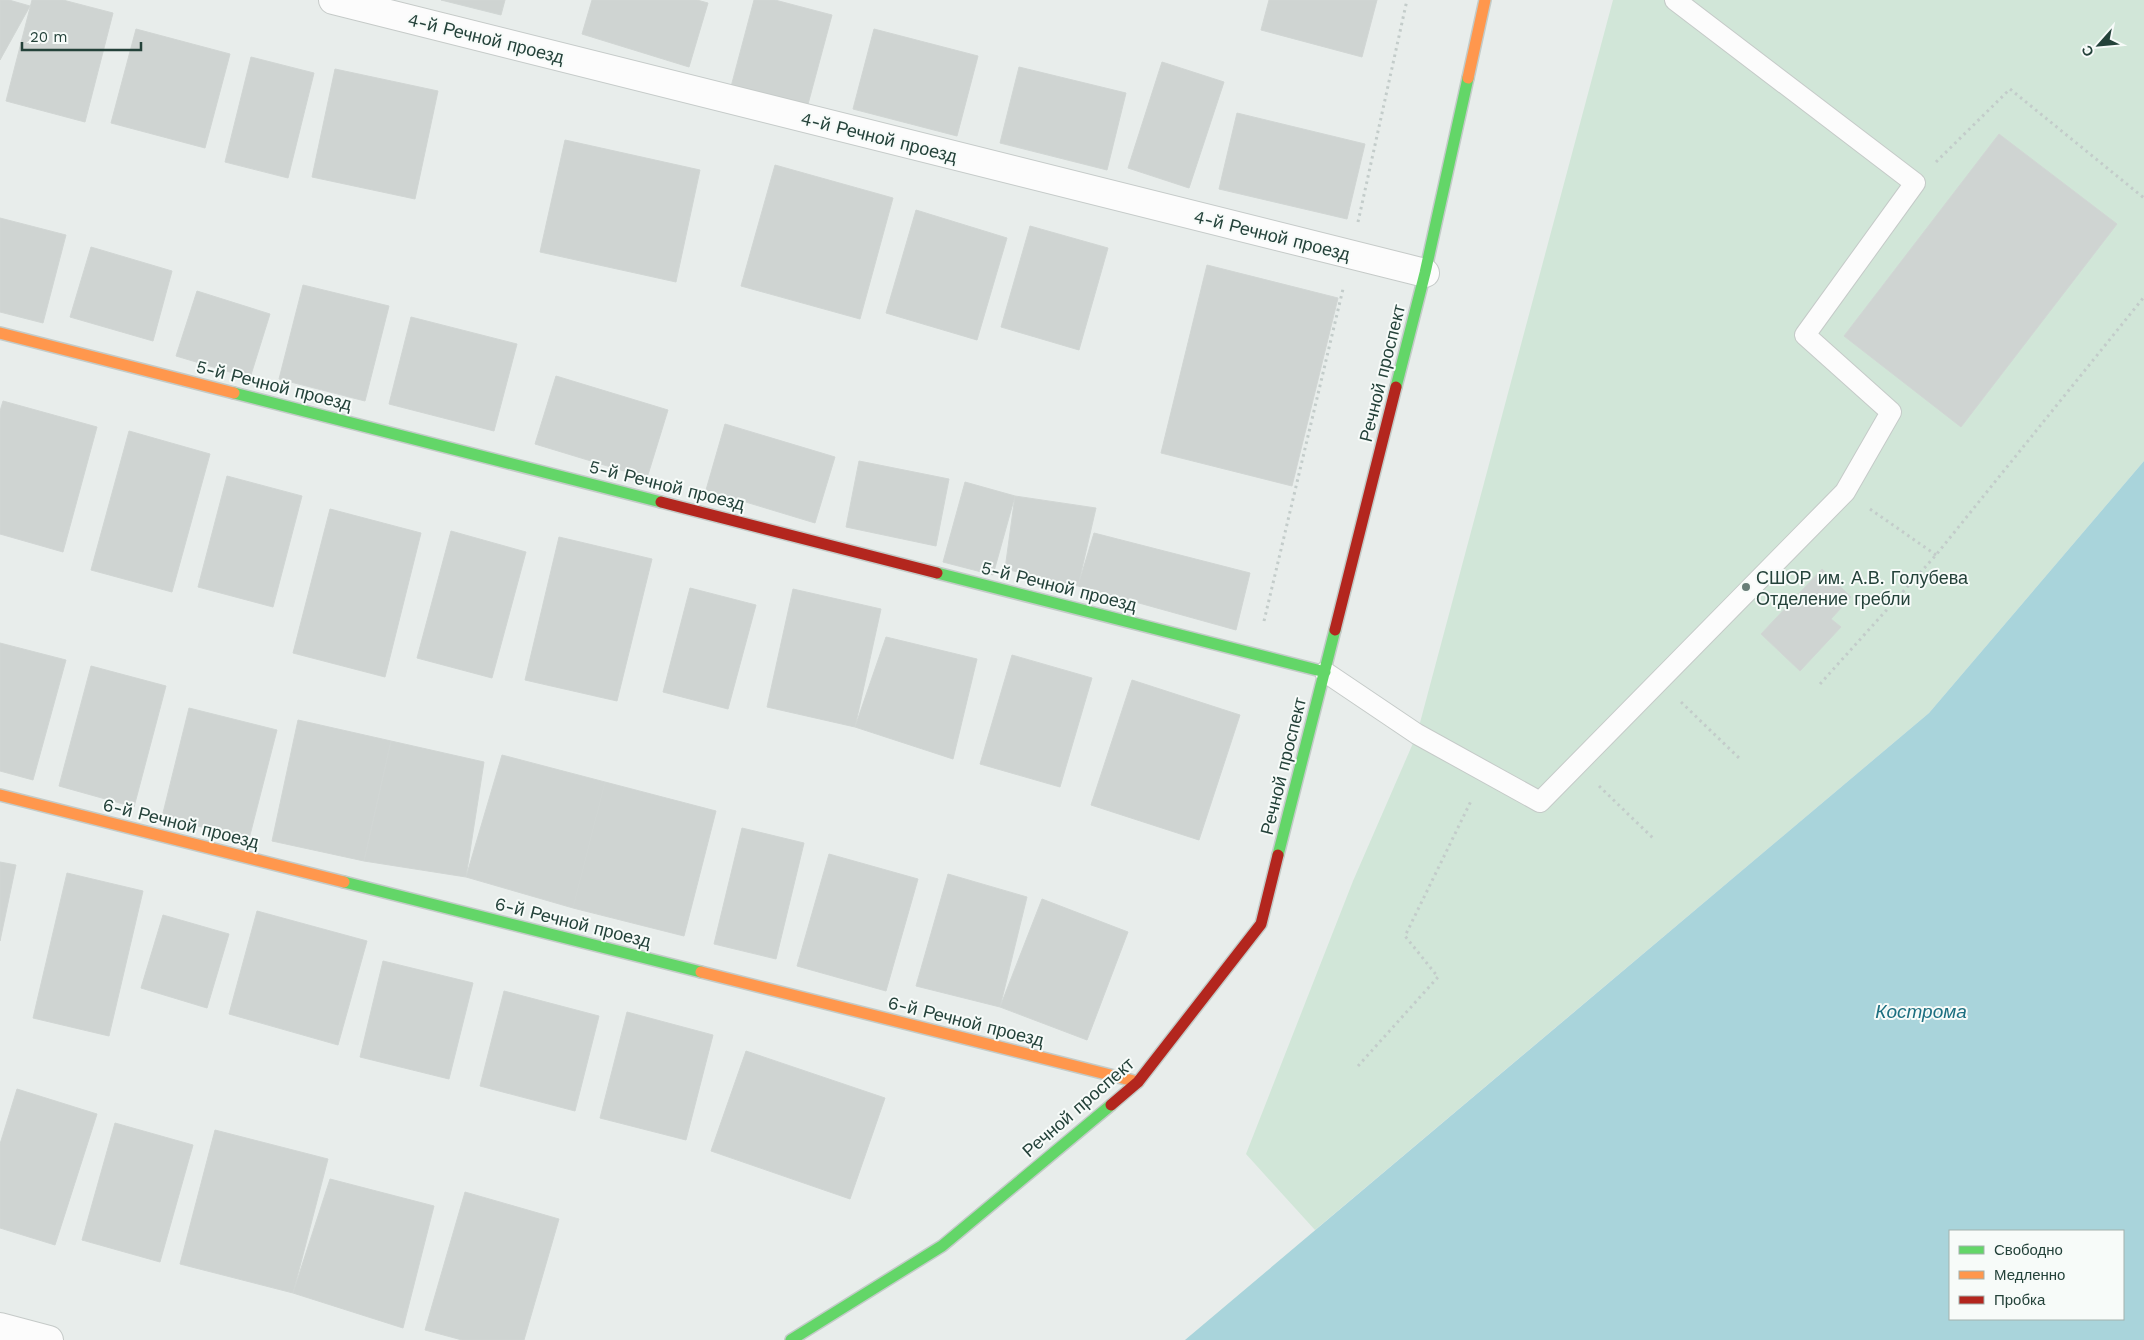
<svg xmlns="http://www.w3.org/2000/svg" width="2144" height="1340" font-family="'Work Sans',sans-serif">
<rect width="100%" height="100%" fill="#e8edeb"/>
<path fill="#d1e6d8" d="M1613 0H2144V461L1929 713 1315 1230 1246 1154 1353 881 1417 734Z"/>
<path fill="#a9d4db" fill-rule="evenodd" d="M2144 461V1340H1185L1929 713ZM1950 1231H2123V1319H1950Z"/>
<path fill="#cfd4d2" stroke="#d1d6d4" d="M0 0H9L30 6 0 60Z
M32 0H63L113 13 85 122 6 101Z
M441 0H505L501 15Z
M592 0H697L708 3 689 67 582 34Z
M754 0H775L832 15 804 119 728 98Z
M1269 0H1377L1362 57 1261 30Z
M136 29 230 54 205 148 111 123Z
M874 29 978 56 957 136 853 109Z
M251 57 314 73 288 178 225 162Z
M1162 62 1224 82 1189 188 1128 168Z
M1019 67 1126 93 1107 170 1000 143Z
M335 69 438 91 415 199 312 177Z
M1237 113 1365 144 1347 219 1219 189Z
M1999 134 2117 224 1961 427 1844 336Z
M565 140 700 170 676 282 540 252Z
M775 165 893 198 860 319 741 286Z
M916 210 1007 238 977 340 886 313Z
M0 218 66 235 43 323 0 312Z
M1030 226 1108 248 1079 350 1001 327Z
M91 247 172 271 153 341 70 317Z
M1207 265 1338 298 1292 486 1161 453Z
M303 285 389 306 365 401 279 379Z
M197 291 270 314 250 378 176 356Z
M411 317 517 344 494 431 389 404Z
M556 376 668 410 647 478 535 444Z
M3 401 97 427 63 552 0 534V411Z
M725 424 835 457 815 523 706 490Z
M129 431 210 454 172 592 91 570Z
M859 461 949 479 936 546 846 527Z
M227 476 302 496 273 607 198 587Z
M965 482 1015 496 993 575 943 562Z
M1015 496 1096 508 1078 586 1005 569Z
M330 509 421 533 385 677 293 653Z
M451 531 526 552 492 678 417 658Z
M1094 533 1250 573 1236 630 1078 586Z
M559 537 652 559 617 701 525 680Z
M1822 569 1851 597 1831 619 1841 627 1800 671 1761 634Z
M690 588 756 605 728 709 663 692Z
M793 589 881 609 855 727 767 707Z
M886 637 977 659 953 759 855 727Z
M0 643 66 660 33 780 0 771Z
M1012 655 1092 678 1060 787 980 764Z
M91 666 166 686 134 807 59 786Z
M1132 680 1240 715 1199 840 1091 805Z
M189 708 277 730 249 839 162 817Z
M298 720 391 741 364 861 272 841Z
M391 741 484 762 466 877 364 861Z
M502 755 605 782 573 908 466 877Z
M605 782 716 811 684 936 573 908Z
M742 828 804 843 776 959 714 944Z
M829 854 918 879 886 991 797 966Z
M0 862 16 865 0 941Z
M67 873 143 891 109 1036 33 1018Z
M948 874 1027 897 1000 1007 916 986Z
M1042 899 1128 932 1087 1040 1000 1007Z
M257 911 367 941 338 1045 229 1014Z
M163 915 229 934 207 1008 141 988Z
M383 961 473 983 449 1079 360 1057Z
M504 991 599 1016 575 1111 480 1086Z
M627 1012 713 1035 686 1140 600 1118Z
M746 1051 885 1098 850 1199 711 1151Z
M17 1089 97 1114 55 1245 0 1228V1144Z
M115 1123 193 1145 160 1262 82 1240Z
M215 1130 328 1159 293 1293 180 1264Z
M330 1179 434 1206 403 1328 293 1293Z
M465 1192 559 1219 524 1340H462L425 1330Z"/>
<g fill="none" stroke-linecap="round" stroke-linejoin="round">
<g stroke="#c5cac8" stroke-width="22">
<path id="lane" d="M1325 672 1417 734 1540 802 1845 492 1891 412 1805 335 1915 183 1675 0"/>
</g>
<g stroke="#c5cac8" stroke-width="30">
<path id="street" d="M333 0 1425 273
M0 1327 49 1340"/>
</g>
<g stroke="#c3cbc8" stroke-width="14">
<path id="fast" d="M1396 387 1425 273 1468 78
M234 393 661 502
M937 573 1325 672
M1278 855 1335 630
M344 882 701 972
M791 1340 942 1246 1111 1105"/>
</g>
<g stroke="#c3cbc8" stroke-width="14">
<path id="slow" d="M1468 78 1485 0
M0 333 234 393
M0 795 344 882
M701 972 1138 1082"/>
</g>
<g stroke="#c3cbc8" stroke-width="14">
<path id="jam" d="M661 502 937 573
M1335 630 1396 387
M1111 1105 1138 1082 1261 924 1278 855"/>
</g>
<path stroke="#c3ccca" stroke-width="3" stroke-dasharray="2.5 4" stroke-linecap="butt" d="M1936 162 2010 89 2144 198
M1358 222 1407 0
M1870 509 1936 555
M1264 621 1343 289
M1820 684 1936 555 2144 297
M1681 702 1740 759
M1599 786 1655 840
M1358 1066 1438 977 1405 936 1472 799"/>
<use href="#lane" stroke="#fcfcfc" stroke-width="20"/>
<use href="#street" stroke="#fcfcfc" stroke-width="28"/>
<use href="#fast" stroke="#63d668" stroke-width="11"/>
<use href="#slow" stroke="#ff974d" stroke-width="11"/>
<use href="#jam" stroke="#b3261e" stroke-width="11"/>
</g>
<circle fill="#697e78" stroke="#f7fbf9" stroke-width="2" cx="1746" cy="587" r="5"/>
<g text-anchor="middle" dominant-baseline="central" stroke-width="4" stroke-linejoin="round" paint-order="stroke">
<g font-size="18" fill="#24423a" stroke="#f7fbf9">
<text transform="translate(486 38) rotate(14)">4-й Речной проезд</text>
<text transform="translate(879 137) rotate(14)">4-й Речной проезд</text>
<text transform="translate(1272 235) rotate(14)">4-й Речной проезд</text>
<text transform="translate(1382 373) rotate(-76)">Речной проспект</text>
<text transform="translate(274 385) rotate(14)">5-й Речной проезд</text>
<text transform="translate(667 485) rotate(14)">5-й Речной проезд</text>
<text transform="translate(1059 586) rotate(14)">5-й Речной проезд</text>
<text transform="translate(1283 766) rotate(-76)">Речной проспект</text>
<text transform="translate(181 823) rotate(14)">6-й Речной проезд</text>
<text transform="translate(573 922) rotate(14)">6-й Речной проезд</text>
<text transform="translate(966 1021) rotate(14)">6-й Речной проезд</text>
<text transform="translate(1078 1107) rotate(-41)">Речной проспект</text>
</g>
<g font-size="18" fill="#24423a" stroke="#f7fbf9" text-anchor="start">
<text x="1756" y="577">СШОР им. А.В. Голубева<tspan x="1756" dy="21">Отделение гребли</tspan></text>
</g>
<g font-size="19" font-style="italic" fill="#1c6f80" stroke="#f7fbf9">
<text x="1921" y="1011">Кострома</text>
</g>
</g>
<rect x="1949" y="1230" width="175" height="90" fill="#f7fbf9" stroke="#a3b1ad"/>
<rect x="1959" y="1246" width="25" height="8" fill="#63d668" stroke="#a3b1ad"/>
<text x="1994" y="1255" font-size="15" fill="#24423a">Свободно</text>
<rect x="1959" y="1271" width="25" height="8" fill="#ff974d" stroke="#a3b1ad"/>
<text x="1994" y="1280" font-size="15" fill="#24423a">Медленно</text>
<rect x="1959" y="1296" width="25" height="8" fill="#b3261e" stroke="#a3b1ad"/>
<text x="1994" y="1305" font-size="15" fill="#24423a">Пробка</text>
<g transform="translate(2099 45) rotate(243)" stroke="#f7fbf9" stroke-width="4" paint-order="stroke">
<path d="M0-4L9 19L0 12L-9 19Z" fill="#24423a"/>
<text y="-8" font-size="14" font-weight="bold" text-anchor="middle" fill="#24423a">С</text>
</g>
<path d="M22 42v8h119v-8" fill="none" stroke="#24423a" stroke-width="2.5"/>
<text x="30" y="42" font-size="15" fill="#24423a" stroke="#f7fbf9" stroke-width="4" paint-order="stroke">20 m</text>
</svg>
